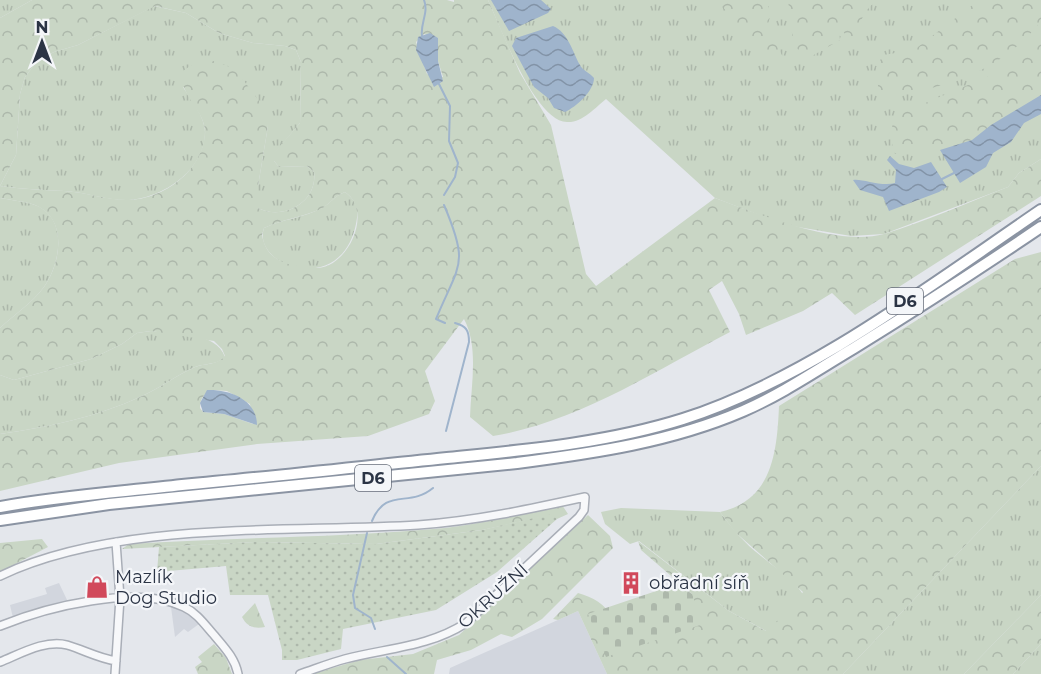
<svg xmlns="http://www.w3.org/2000/svg" width="1041" height="674" font-family="Montserrat,sans-serif">
<defs>
<pattern id="grass-tufts" width="24" height="20" patternUnits="userSpaceOnUse" patternTransform="scale(1.5)"><rect width="24" height="20" fill="#c9d6c5"/><path d="M3 7l-1-3M5 7V3M7 7l1-3M15 17l-1-3M17 17v-4M19 17l1-3" fill="none" stroke="#adb8ab"/></pattern>
<pattern id="forest-crowns" width="20" height="18" patternUnits="userSpaceOnUse" patternTransform="scale(1.5)"><rect width="20" height="18" fill="#c9d6c5"/><path d="M2 6a3 3 0 1 1 6 0M12 15a3 3 0 1 1 6 0" fill="none" stroke="#adb8ab"/></pattern>
<pattern id="cemetery-stones" width="16" height="16" patternUnits="userSpaceOnUse" patternTransform="scale(1.5)"><rect width="16" height="16" fill="#c9d6c5"/><path d="M2 7V4a2 2 0 0 1 4 0v3zM10 15v-3a2 2 0 0 1 4 0v3z" fill="#adb8ab"/></pattern>
<pattern id="garden-dots" width="8" height="8" patternUnits="userSpaceOnUse" patternTransform="scale(1.5)"><rect width="8" height="8" fill="#c9d6c5"/><path d="M2 2h.1M6 6h.1" fill="none" stroke="#adb8ab" stroke-width="1.8" stroke-linecap="round"/></pattern>
<pattern id="water-waves" width="16" height="10" patternUnits="userSpaceOnUse" patternTransform="scale(1.5)"><rect width="16" height="10" fill="#9fb4cc"/><path d="M0 5q4-4 8 0t8 0" fill="none" stroke="#8293a7"/></pattern>
</defs>
<rect width="100%" height="100%" fill="#e4e7ec"/>
<path fill="#d2d6de" d="M59 583 68 602 13 618 10 605 47 594 45 588Z
M171 607 182 610 199 624 188 632 184 629 175 637Z
M578 611 607 674H449L450 668Z"/>
<path fill="url(#grass-tufts)" d="M0 0H32L0 18Z
M488 0H1041V159L1019 173 1008 187 884 234 851 236 786 225 715 198 606 99C595 108 582 123 567 122 535 122 500 26 488 0Z
M154 6 186 13 219 33 253 43 285 46 296 50 301 62 300 123 274 154V161L279 167 307 166 314 172C318 202 283 221 258 208V186L268 126 183 87C191 100 205 117 205 132 205 170 163 198 129 200 108 201 86 192 64 191 43 190 22 189 0 186L16 155 20 94 25 77 37 61 54 52 78 45Z
M345 192C357 201 359 209 356 224 341 298 251 266 264 228 282 219 304 218 322 208 331 203 334 196 345 192Z
M0 198C10 200 22 201 32 204 69 215 61 263 44 287 33 302 14 315 0 328Z
M151 331C174 334 216 331 225 357 217 365 205 363 195 367 177 375 160 388 142 396 97 417 49 427 0 434V375L14 380 91 359 122 344 137 333Z
M1041 466V595L964 674H843Z
M621 508 720 512C732 528 744 543 761 556 788 578 797 579 813 613L770 633 729 611 639 541 630 544 605 524 601 512Z
M1041 644V674H1013Z"/>
<path fill="url(#forest-crowns)" fill-rule="evenodd" d="M32 0H447L454 2V0H488L520 73 551 125 586 274 596 286 715 198C759 214 837 247 884 234 926 221 967 203 1008 187L1019 173 1041 159V196L855 315 832 293 803 311 746 335 739 314 722 281 709 290 730 332C655 371 578 422 493 436L470 417C471 385 479 347 464 319L425 371 435 401 429 414 368 436 257 444 119 463 0 491V434C49 427 97 417 142 396 160 388 177 375 195 367 206 363 217 365 225 356L222 349 214 341 151 331 137 333 122 344 91 359 14 380 0 375V328C14 315 33 302 44 287 61 263 69 216 32 204 22 201 10 200 0 198V18ZM155 6 186 13 219 33 253 43 285 46 296 50 301 62 300 123 274 153V161L279 167 307 166 314 172C318 202 283 221 258 208V186L268 126 259 101 235 69 214 61 190 66 183 71C177 95 207 111 205 134 202 171 164 199 128 200 107 200 85 192 64 191 43 190 22 189 0 186L16 155 20 94 25 77 37 61 54 52 78 45ZM424 34 438 38V61L443 77 427 74 416 42ZM345 192C370 209 354 253 329 265 316 271 301 267 288 264 273 259 265 251 262 235L264 228C281 220 302 217 321 209 330 204 334 196 345 192ZM213 390 227 391 250 404 253 424 224 414 203 412 200 408C200 398 204 393 213 390Z
M717 0H767L770 17 767 28 783 57 776 59 757 48Z
M788 0H878C862 10 859 26 854 43L846 36 838 22 840 40 805 60 793 42Z
M979 0H1041V21C1004 70 939 94 879 94L876 68 883 55 914 50Z
M1041 34V95L964 144 940 150 933 147 895 154C890 138 888 128 899 114L987 77 1022 53Z
M1041 252V466L843 674H607L578 611 558 620 553 619 578 593C593 597 605 604 613 618L692 594 641 550 638 541 729 611 766 631 790 611 803 592 735 532 720 512C773 500 777 451 779 406L1015 259Z
M562 505 568 514 557 519 551 515 482 530 376 544 255 542 122 549 129 544C234 537 340 538 445 528 485 523 523 514 562 505Z
M588 515 610 536 613 548 542 619 512 637 501 634 471 650 437 660 434 674H312L360 660 413 654 459 635Z
M42 539 48 547 0 572V543Z
M1041 595V644L1013 674H964Z
M255 603 265 627C255 629 247 627 242 617Z
M214 644 226 658 232 674H198L195 667 202 662 198 657Z"/>
<path fill="url(#cemetery-stones)" d="M672 580 692 594 703 624 606 657 588 614 668 587Z"/>
<path fill="url(#garden-dots)" d="M552 514 557 519 497 572 436 610 343 629 341 649 297 660H282V650L268 595H230L226 566 157 572 159 547 255 542 376 544 482 530Z"/>
<path fill="url(#water-waves)" d="M491 0H541L551 9 548 13 509 31Z
M553 26C568 32 573 53 580 65 582 70 590 73 594 78 594 91 576 107 565 112L554 108 548 98 534 87 512 46 516 38Z
M430 33 438 38V61L443 81 434 87 416 50 418 37Z
M1041 95V114L1024 123 1011 142 993 153 986 167 960 183 940 150 972 140 991 125Z
M890 156 899 164 914 168 931 162 947 187 939 192 889 211 883 197 860 190 853 180C861 178 881 187 895 183L896 170 887 160Z
M207 390C230 389 257 400 257 425L224 414 203 412 200 403Z"/>
<g fill="none" stroke-linecap="round" stroke-linejoin="round">
<path stroke="#9fb4cc" stroke-width="2" d="M422 36C420 23 429 13 424 0
M439 84 450 106 449 141 458 163 455 177 444 195
M940 180 954 173
M444 205C470 266 459 263 436 319L445 323
M446 431 469 342C469 330 466 326 455 323
M372 521C386 487 409 508 433 488
M367 533 353 595 355 608 371 618 375 629
M387 657 406 674"/>
<g stroke="#a9aeb7" stroke-width="10">
<path id="minor" d="M0 576C117 520 290 533 418 525 475 521 530 509 585 497L584 510 579 517 466 623C429 647 387 648 345 659 330 663 315 669 300 674
M0 626C47 607 136 584 184 607 197 613 205 625 214 635 224 647 235 658 238 674
M0 662C20 654 46 639 67 645 84 650 98 658 116 661
M115 674 120 598 116 542"/>
</g>
<g stroke="#8b94a3" stroke-width="14">
<path id="highway" d="M0 507C60 496 121 492 182 485 270 477 359 467 447 458 526 450 607 443 683 419 808 379 932 284 1041 210
M0 520 109 504 517 463C594 453 671 442 743 411 782 394 817 370 854 348 917 309 979 269 1041 227"/>
</g>
<use href="#minor" stroke="#f7f8fa" stroke-width="7"/>
<use href="#highway" stroke="#fff" stroke-width="10"/>
</g>
<defs>
<g id="building-bare" transform="scale(1.8)"><path d="M-4-6H4V6H1V3H-1V6H-4ZM-2.5-4.3h1.7v1.8h-1.7ZM.8-4.3h1.7v1.8H.8ZM-2.5-1h1.7V.8h-1.7ZM.8-1h1.7V.8H.8Z" fill="#d1495b" stroke="#f4f6f9" stroke-width="2.5" paint-order="stroke"/></g>
<g id="shop-bare" transform="scale(1.8)"><path d="M-5-2.5h2.3a2.7 3.5 0 0 1 5.4 0H5L5.5 6h-11ZM-1.5-2.5h3a1.5 2.3 0 0 0-3 0Z" fill="#d1495b" stroke="#f4f6f9" stroke-width="2.5" paint-order="stroke"/></g>
</defs>
<g fill-rule="evenodd">
<use href="#building-bare" x="631" y="583"/>
<use href="#shop-bare" x="97" y="587"/>
</g>
<g text-anchor="middle" dominant-baseline="central" stroke-width="4.5" stroke-linejoin="round" paint-order="stroke">
<g fill="#f4f6f9" stroke="#676e7b" stroke-width="1.5">
<rect x="887" y="288" width="36" height="26" rx="4.5"/>
<rect x="355" y="465" width="36" height="26" rx="4.5"/>
</g>
<g font-size="16" font-weight="bold" fill="#2b3445">
<text x="905" y="301">D6</text>
<text x="373" y="478">D6</text>
</g>
<g font-size="18" fill="#2b3445" stroke="#f4f6f9" text-anchor="start">
<text x="115" y="577">Mazlík<tspan x="115" dy="21">Dog Studio</tspan></text>
<text x="649" y="583">obřadní síň</text>
</g>
<g font-size="18" fill="#2b3445" stroke="#f4f6f9">
<text transform="translate(493 596) rotate(-42)">OKRUŽNÍ</text>
</g>
</g>
<g transform="translate(42 42)" stroke="#f4f6f9" stroke-width="4.5" paint-order="stroke">
<path d="M0-4.5L10 22L0 15L-10 22Z" fill="#2b3445"/>
<text y="-9" font-size="16" font-weight="bold" text-anchor="middle" fill="#2b3445">N</text>
</g>
</svg>
